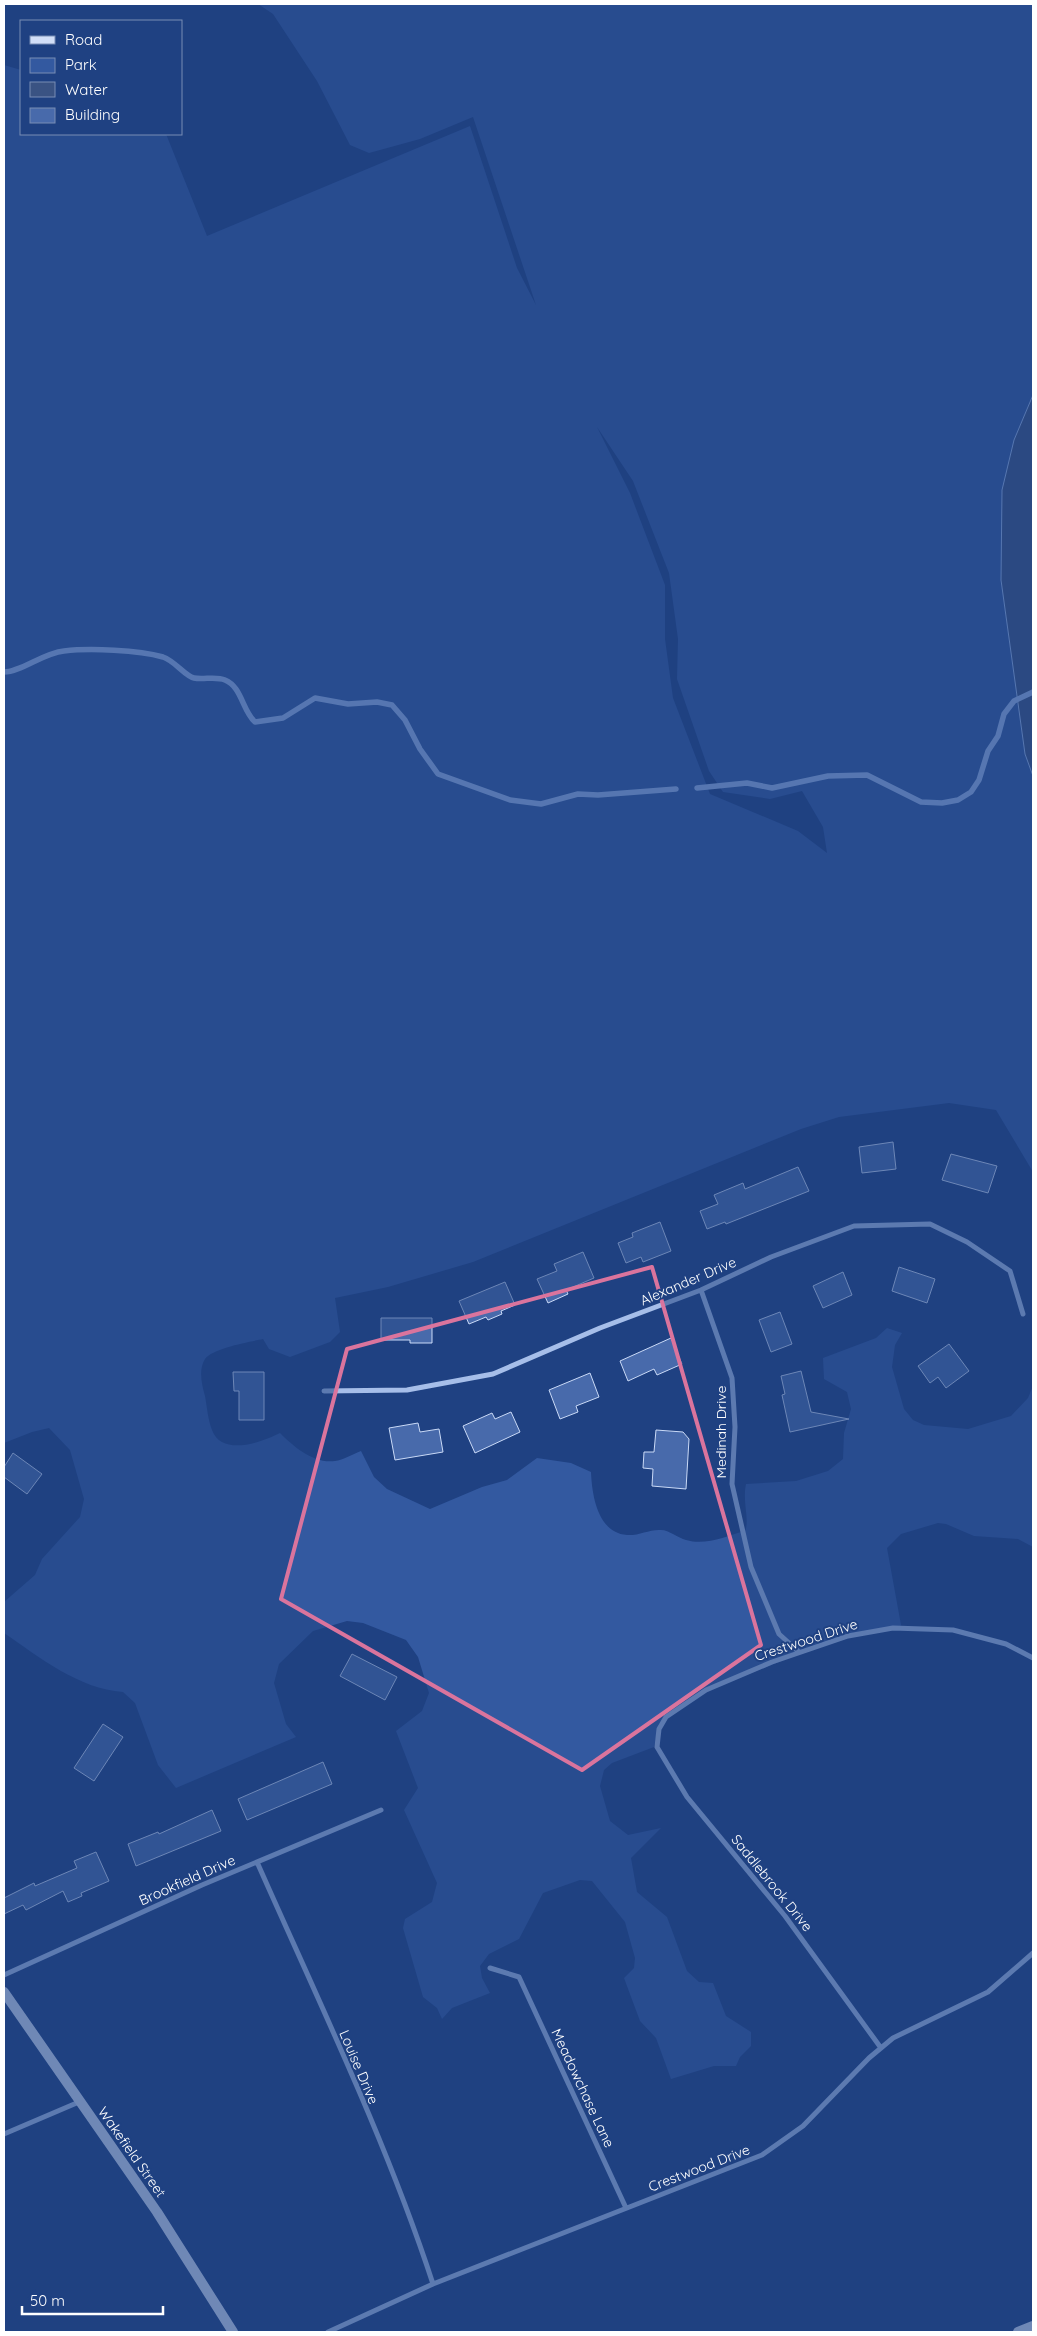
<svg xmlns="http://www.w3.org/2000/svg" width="1037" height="2336" font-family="Quicksand,sans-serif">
<rect width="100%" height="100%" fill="#1f4182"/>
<path fill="#3359a0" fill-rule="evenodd" d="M258 4H1033V395L1014 440 1001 580 1025 754 1033 776V1172L996 1110 949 1103 839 1117 801 1129 473 1262 388 1287 335 1298 340 1332 330 1342 290 1357 269 1349 263 1339C249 1342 213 1348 205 1359 198 1370 202 1385 205 1396 207 1407 208 1420 212 1430 222 1457 262 1442 280 1433 294 1447 314 1464 335 1461 343 1460 353 1454 361 1451L374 1477 387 1489 430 1509 482 1487 507 1480 537 1458 571 1463 591 1472C592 1496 598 1533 627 1535 638 1536 650 1529 661 1530 669 1530 678 1538 686 1540 706 1546 726 1536 745 1531 750 1520 742 1501 746 1484L796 1481 828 1471 843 1459 844 1433 851 1409 847 1392 824 1379 823 1358 876 1338 887 1328 902 1333 895 1345 892 1367 904 1409 913 1420 924 1425 968 1429 1011 1416 1028 1398 1033 1386V1547L1018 1539 974 1536 946 1524 938 1523 901 1534 887 1548 901 1625 899 1628 851 1634 695 1695 659 1724 654 1747 612 1763 604 1770 600 1786 610 1821 628 1835 661 1828 631 1858 637 1892 667 1917 687 1971 699 1982 713 1983 726 2016 751 2032V2046L740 2057 736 2066H714L671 2079 656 2038 640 2021 624 1978 634 1968 635 1958 625 1922 592 1881 580 1880 543 1893 519 1939 489 1954 480 1966 482 1978 490 1993 452 2008 442 2019 437 2008 423 1997 403 1928 405 1919 432 1902 437 1883 404 1810 418 1788 396 1731 422 1711 429 1693 418 1657 406 1640 363 1623 347 1621 313 1631 279 1664 274 1683 286 1724 296 1737 176 1788 158 1765 135 1703 123 1692C79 1689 39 1657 4 1633V1602L35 1575 42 1559 80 1517 84 1499 70 1450 49 1428 32 1432 4 1443V65L21 70V134H166L207 236 470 126 517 268 536 305 473 117 420 139 369 153 350 145 317 81 273 14ZM597 427 633 481 669 573 678 639 677 679 709 771 723 792 770 799 802 791 823 827 827 853 798 831 710 794 673 698 665 639V585L630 493Z"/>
<path fill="#3a5383" stroke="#99b7ea" d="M1033 395V776L1025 754 1001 580 1002 490 1014 440Z"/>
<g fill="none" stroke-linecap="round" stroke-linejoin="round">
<path stroke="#99b7ea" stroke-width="5.5" d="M4 672C21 672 43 653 64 651 90 648 138 650 163 657 175 661 185 676 194 678 203 680 216 676 225 680 242 687 242 710 255 722L283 718 315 698 348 704 377 702 392 705 405 720 420 749 438 774 510 800 541 804 578 794 598 795 676 789
M697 788 747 783 772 788 828 776 867 775 921 802 942 803 958 800 971 792 979 780 988 751 998 736 1004 714 1014 701 1033 692"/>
</g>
<path fill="#486aab" stroke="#cadaf7" d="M893 1142 896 1169 862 1173 859 1147Z
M951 1154 997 1166 988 1193 942 1180Z
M798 1167 809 1191 726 1224 725 1222 707 1229 700 1211 718 1204 714 1195 743 1183 745 1189Z
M660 1222 671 1251 643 1262 641 1257 626 1263 618 1243 633 1237 632 1233Z
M583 1252 594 1278 566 1290 568 1294 548 1303 537 1279 557 1271 554 1264Z
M899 1267 935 1279 927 1303 892 1291Z
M843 1272 852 1295 823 1308 813 1286Z
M505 1282 515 1305 501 1311 502 1314 488 1320 486 1317 469 1324 459 1301Z
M780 1312 792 1344 771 1352 759 1320Z
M381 1318H432V1343H410V1340H381Z
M671 1338 682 1364 657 1375 654 1369 628 1381 620 1361Z
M949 1344 969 1371 946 1388 938 1377 930 1383 918 1366Z
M801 1371 811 1412 849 1419 790 1432 782 1395 785 1394 781 1376Z
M233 1372H264V1420H239V1391H234Z
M590 1373 599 1397 576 1406 578 1412 560 1419 549 1390Z
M511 1412 520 1432 475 1453 463 1426 492 1413 495 1419Z
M418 1423 420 1432 439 1429 443 1452 395 1460 389 1428Z
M656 1430 683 1432 689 1439 686 1489 652 1486 653 1469 643 1468 644 1452H654Z
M13 1453 42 1474 27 1494 4 1477V1467Z
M352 1654 397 1677 385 1700 340 1676Z
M103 1724 123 1737 94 1781 74 1768Z
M323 1762 332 1784 247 1820 238 1799Z
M212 1810 221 1831 136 1866 128 1844 158 1832 159 1834Z
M96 1852 109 1881 81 1893 82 1896 68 1902 63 1891 26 1910 23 1905 4 1914V1898L34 1883 35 1886 77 1868 74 1861Z"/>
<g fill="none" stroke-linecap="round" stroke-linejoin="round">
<path stroke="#a6bee9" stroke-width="5" d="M701 1290 732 1378 735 1427 732 1484 751 1567 779 1634 799 1652
M324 1391 407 1390 493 1374 600 1328 701 1290 771 1257 854 1226 930 1224 967 1242 1010 1271 1023 1314
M257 1862C318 2000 386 2140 433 2284
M490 1968 519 1977 626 2208
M4 1975 202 1885 381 1810
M881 2048 785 1916 687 1797 657 1747 659 1729 666 1717 706 1690 772 1662 848 1636 893 1628 953 1630 1006 1644 1033 1658
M4 2134 79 2102
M328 2332 433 2284 762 2155 803 2126 869 2058 893 2038 988 1992 1033 1953"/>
<path stroke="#d1def7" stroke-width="10" d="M4 1992 157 2212 233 2332
M1018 2332 1033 2326"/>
</g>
<path d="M0 0H1037V2336H0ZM652 1267 761 1645 582 1770 281 1599 347 1349Z" fill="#1f4182" fill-opacity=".55" fill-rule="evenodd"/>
<path fill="none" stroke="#da749d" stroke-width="4" stroke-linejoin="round" d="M652 1267 761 1645 582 1770 281 1599 347 1349Z"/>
<g text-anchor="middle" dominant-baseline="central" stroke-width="4" stroke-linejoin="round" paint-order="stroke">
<g font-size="14" fill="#fff" stroke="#1f4182">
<text transform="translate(688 1281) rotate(-23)">Alexander Drive</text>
<text transform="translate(721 1432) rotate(-90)">Medinah Drive</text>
<text transform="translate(806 1640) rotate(-18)">Crestwood Drive</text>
<text transform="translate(187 1880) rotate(-24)">Brookfield Drive</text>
<text transform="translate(772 1883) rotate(51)">Saddlebrook Drive</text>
<text transform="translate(359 2067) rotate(67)">Louise Drive</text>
<text transform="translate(583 2088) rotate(65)">Meadowchase Lane</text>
<text transform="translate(132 2152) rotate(55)">Wakefield Street</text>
<text transform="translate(699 2168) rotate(-21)">Crestwood Drive</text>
</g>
</g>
<rect width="1037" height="2336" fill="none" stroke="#ffffff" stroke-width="10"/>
<rect x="20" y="20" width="162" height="115" fill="#1f4182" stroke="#798db4"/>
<rect x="30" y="36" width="25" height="8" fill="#d1def7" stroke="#798db4"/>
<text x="65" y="45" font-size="15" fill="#ffffff">Road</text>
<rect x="30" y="58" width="25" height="15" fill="#3359a0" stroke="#798db4"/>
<text x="65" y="70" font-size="15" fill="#ffffff">Park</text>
<rect x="30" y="82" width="25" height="15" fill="#3a5383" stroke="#798db4"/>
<text x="65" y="95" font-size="15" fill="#ffffff">Water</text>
<rect x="30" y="108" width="25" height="15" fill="#486aab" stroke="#798db4"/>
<text x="65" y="120" font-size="15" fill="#ffffff">Building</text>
<path d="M22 2306v8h141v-8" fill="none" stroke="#ffffff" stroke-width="2.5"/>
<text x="30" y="2306" font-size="15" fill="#ffffff" stroke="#1f4182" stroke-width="4" paint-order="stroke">50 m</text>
</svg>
